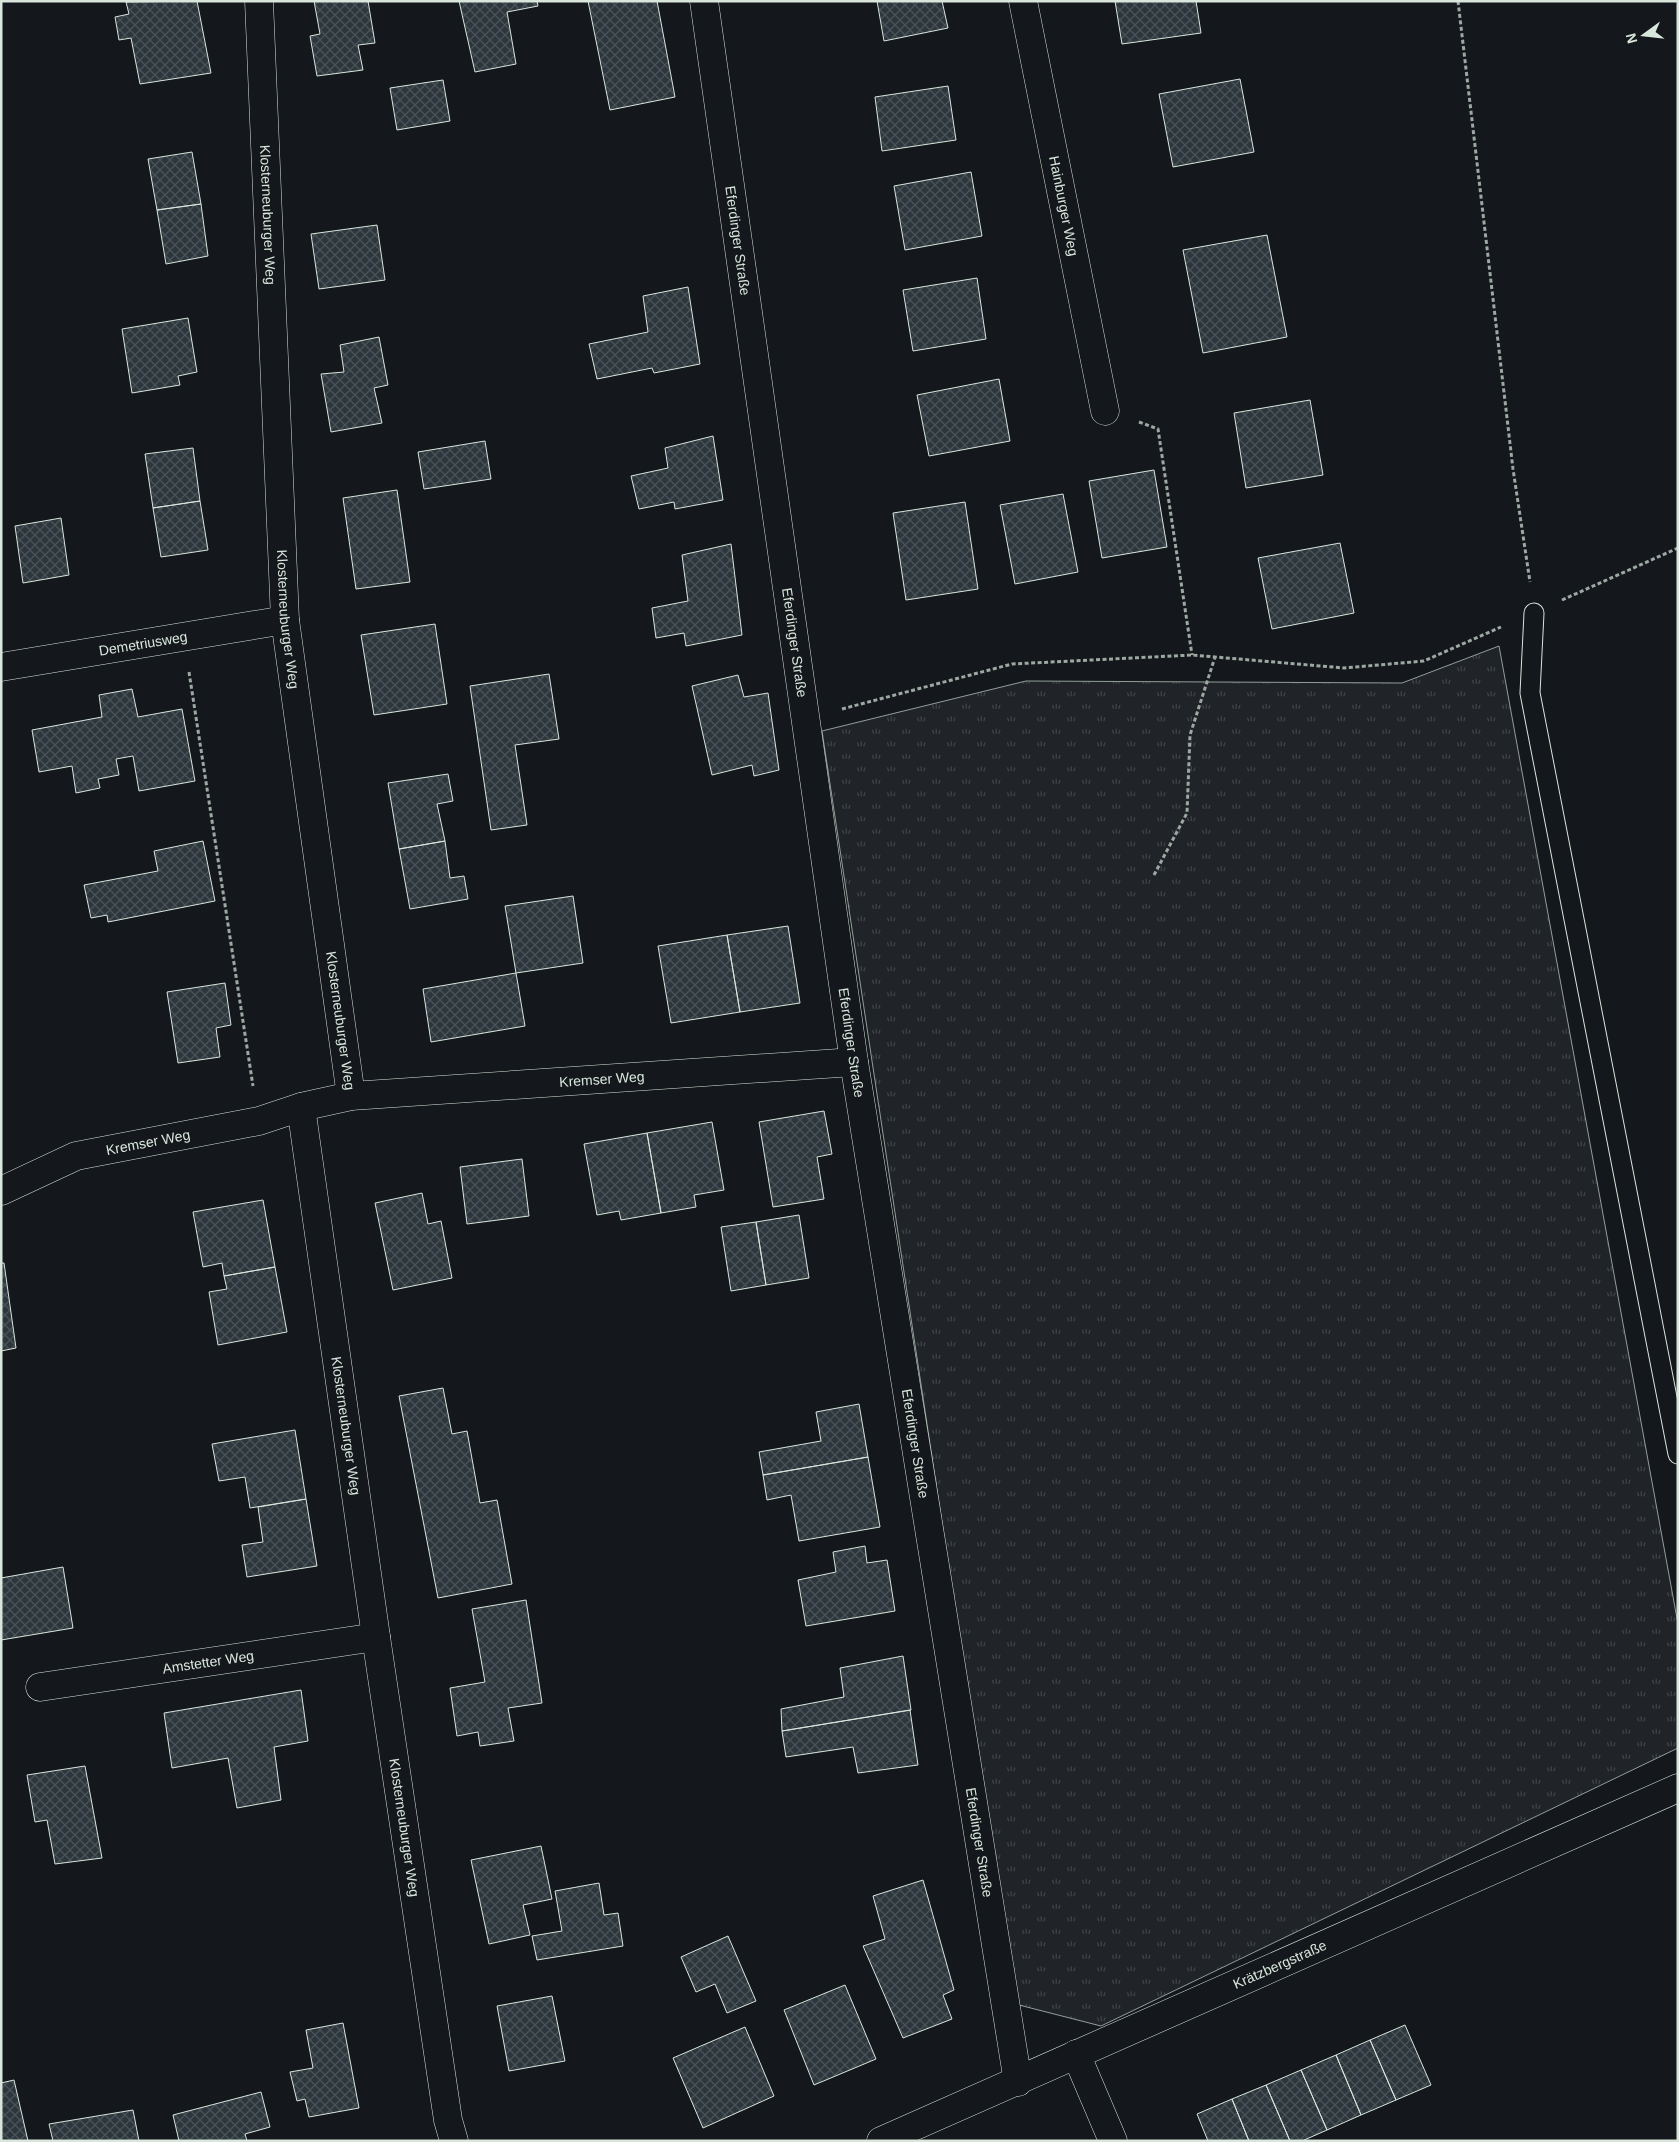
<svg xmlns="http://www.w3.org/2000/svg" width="1679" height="2142" font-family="Arial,sans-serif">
<defs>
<pattern id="grass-tufts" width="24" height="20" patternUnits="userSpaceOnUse" patternTransform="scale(1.25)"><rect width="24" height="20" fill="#202428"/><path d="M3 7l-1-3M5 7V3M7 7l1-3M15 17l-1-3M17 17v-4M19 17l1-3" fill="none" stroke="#404447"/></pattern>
<pattern id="building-cross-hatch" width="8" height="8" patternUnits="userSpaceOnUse" patternTransform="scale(1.25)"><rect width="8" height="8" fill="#2c363c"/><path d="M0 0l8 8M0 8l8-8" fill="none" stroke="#4a5358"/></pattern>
</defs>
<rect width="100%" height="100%" fill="#14181c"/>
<path fill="url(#grass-tufts)" stroke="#939e99" d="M1499 646 1678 1624V1748L1101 2026 1019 2005 984 1800 822 731 1026 681 1402 683Z"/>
<path fill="url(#building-cross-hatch)" stroke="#d8e6dc" d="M197 1 211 73 140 84 131 38 119 40 115 17 129 14 126 2Z
M314 1H368L375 43 358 45 363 70 317 76 310 36 320 34Z
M459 1H537L538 6 507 12 516 64 475 72Z
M588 1H657L675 97 610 110Z
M877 1H942L948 28 884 41Z
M1115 1H1196L1201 33 1122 44Z
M1240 79 1254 152 1173 167 1159 94Z
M443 80 450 121 397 130 390 88Z
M948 86 956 140 882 151 875 97Z
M192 152 201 204 157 210 148 159Z
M971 172 982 236 905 250 894 186Z
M201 204 208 256 166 264 157 210Z
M377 225 385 280 319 289 311 234Z
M1267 235 1287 337 1203 353 1183 250Z
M977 278 986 339 913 351 903 290Z
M688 287 700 364 654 373 652 368 597 379 589 344 648 332 643 296Z
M188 318 197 372 178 376 180 385 132 393 122 329Z
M379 337 388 385 374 388 382 423 331 432 321 374 344 372 340 345Z
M999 379 1010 441 929 456 917 395Z
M1310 400 1323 475 1246 488 1234 413Z
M713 436 723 500 675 509 674 502 639 509 631 476 668 468 665 448Z
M485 441 491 479 424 489 418 452Z
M193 448 200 501 153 508 145 454Z
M1154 470 1167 547 1102 558 1089 481Z
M397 490 410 582 356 589 343 498Z
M1063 494 1078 572 1015 584 1000 505Z
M200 501 208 550 161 557 153 508Z
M965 502 978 589 906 600 893 513Z
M61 518 69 575 23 583 15 526Z
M1340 543 1354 613 1272 629 1258 558Z
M731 544 742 635 686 646 684 633 656 638 652 608 688 601 682 555Z
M435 624 447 704 374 715 361 635Z
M549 674 559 739 515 745 527 825 491 830 470 686Z
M738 675 744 697 768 693 779 770 754 776 752 765 712 775 692 686Z
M132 689 138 717 182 709 195 781 139 791 133 756 116 759 119 775 98 779 100 788 76 793 72 766 39 772 32 730 102 717 99 695Z
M448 774 453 801 437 804 445 841 399 849 388 783Z
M203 841 215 901 108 922 107 915 91 918 84 885 158 871 154 851Z
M445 841 450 878 464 876 468 899 410 909 399 849Z
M573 896 583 963 516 973 505 906Z
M788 926 800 1003 740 1012 727 935Z
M727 935 740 1012 671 1023 658 946Z
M516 973 525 1026 431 1042 423 989Z
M225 983 231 1025 216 1028 220 1057 178 1063 167 992Z
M824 1111 832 1154 817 1157 824 1199 773 1207 759 1122Z
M712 1122 724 1190 694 1195 696 1207 661 1213 647 1133Z
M647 1133 661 1213 621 1220 619 1211 597 1215 584 1144Z
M522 1159 529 1216 467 1224 460 1167Z
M422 1193 428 1224 441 1221 452 1278 393 1290 375 1203Z
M263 1200 275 1267 224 1276 222 1263 203 1267 193 1212Z
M799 1215 809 1278 766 1285 756 1222Z
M756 1222 766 1285 731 1291 721 1227Z
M1 1263H4L16 1348 1 1351Z
M275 1267 287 1332 218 1345 209 1292 227 1289 224 1276Z
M443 1388 452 1434 467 1431 480 1503 497 1500 512 1584 438 1598 399 1396Z
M859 1404 868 1457 763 1475 759 1452 821 1441 816 1412Z
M295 1430 306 1499 250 1508 245 1477 219 1481 212 1444Z
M868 1457 880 1527 799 1541 791 1495 767 1500 763 1475Z
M306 1499 317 1566 247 1577 242 1545 263 1542 258 1507Z
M865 1546 867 1563 887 1560 895 1611 806 1626 798 1580 836 1572 833 1552Z
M63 1567 73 1628 1 1640V1578Z
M526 1600 542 1703 508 1708 514 1741 480 1746 478 1732 457 1736 450 1688 485 1682 472 1609Z
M903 1656 911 1710 782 1731 781 1709 844 1697 840 1668Z
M301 1690 308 1741 274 1747 281 1800 237 1808 228 1758 172 1768 164 1713Z
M910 1710 918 1765 858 1773 853 1747 786 1757 782 1731Z
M85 1766 102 1858 55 1864 47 1820 35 1822 27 1775Z
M541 1846 552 1899 523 1905 530 1935 489 1944 471 1860Z
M923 1880 954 1990 943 1995 952 2019 903 2038 863 1946 885 1939 873 1896Z
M599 1883 604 1915 618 1913 623 1946 537 1960 532 1936 562 1931 555 1891Z
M728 1936 756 2001 727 2013 715 1984 696 1992 681 1957Z
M845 1985 876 2059 814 2085 784 2010Z
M552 1996 565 2061 509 2071 497 2006Z
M343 2023 359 2108 309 2117 305 2099 297 2101 290 2072 313 2068 306 2030Z
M1405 2025 1431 2085 1396 2100 1370 2040Z
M745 2027 774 2096 703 2128 673 2058Z
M1370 2040 1396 2100 1361 2115 1336 2055Z
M1336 2055 1361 2115 1327 2130 1301 2070Z
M1301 2070 1327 2130 1302 2141H1290L1266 2085Z
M14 2080 28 2141H1V2083Z
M1266 2085 1290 2141H1249L1232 2099Z
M261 2092 270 2127 245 2134 247 2141H179L173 2115Z
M1232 2099 1249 2141H1208L1197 2114Z
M133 2110 139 2141H53L49 2124Z"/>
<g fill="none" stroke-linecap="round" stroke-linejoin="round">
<g stroke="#d8e6dc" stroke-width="21">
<path id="service" d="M1534 613 1530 693 1678 1454"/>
</g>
<g stroke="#d8e6dc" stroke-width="29">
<g id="minor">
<path id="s1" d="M259 1 285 620 351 1096"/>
<path id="s2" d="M704 1 854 1062 1018 2082"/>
<path id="s3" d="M1023 1 1105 411"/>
<path id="s4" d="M1 667 285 620"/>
<path id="s5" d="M301 1107 376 1637 448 2120 454 2141"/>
<path id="s6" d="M1 1191 76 1156 259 1121 301 1107 351 1096 854 1062"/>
<path id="s7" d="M40 1687 376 1637"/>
<path d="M1076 2054 1113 2141"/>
<path id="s8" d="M881 2141 1678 1788"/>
</g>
</g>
<path stroke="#9da8a2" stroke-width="3" stroke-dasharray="4 2.5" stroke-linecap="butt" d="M1458 1 1513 469 1530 582
M1139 422 1158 429 1192 655
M1562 600 1678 548
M189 672 253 1086
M842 709 1012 664 1192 655 1344 668 1424 661 1501 627
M1154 875 1187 813 1190 735 1215 657"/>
<use href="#service" stroke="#14181c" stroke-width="19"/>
<use href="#minor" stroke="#14181c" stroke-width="28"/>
</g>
<g text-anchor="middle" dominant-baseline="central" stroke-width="4" stroke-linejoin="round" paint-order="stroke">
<g font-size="14" fill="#d8e6dc" stroke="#14181c">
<text stroke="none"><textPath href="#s3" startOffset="209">Hainburger Weg</textPath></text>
<text stroke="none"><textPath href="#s1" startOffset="214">Klosterneuburger Weg</textPath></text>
<text stroke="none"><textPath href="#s2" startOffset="242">Eferdinger Straße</textPath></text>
<text stroke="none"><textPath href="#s1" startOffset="619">Klosterneuburger Weg</textPath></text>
<text stroke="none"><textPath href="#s2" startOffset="648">Eferdinger Straße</textPath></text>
<text stroke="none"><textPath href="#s4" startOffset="144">Demetriusweg</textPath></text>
<text stroke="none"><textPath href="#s1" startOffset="1024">Klosterneuburger Weg</textPath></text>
<text stroke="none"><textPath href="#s2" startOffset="1052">Eferdinger Straße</textPath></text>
<text stroke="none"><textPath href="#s6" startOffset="616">Kremser Weg</textPath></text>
<text stroke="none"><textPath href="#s6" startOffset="156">Kremser Weg</textPath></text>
<text stroke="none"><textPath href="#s5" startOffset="322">Klosterneuburger Weg</textPath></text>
<text stroke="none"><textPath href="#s2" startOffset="1458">Eferdinger Straße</textPath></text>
<text stroke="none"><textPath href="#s7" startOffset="170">Amstetter Weg</textPath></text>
<text stroke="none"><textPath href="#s5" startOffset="728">Klosterneuburger Weg</textPath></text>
<text stroke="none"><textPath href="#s2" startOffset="1862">Eferdinger Straße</textPath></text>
<text stroke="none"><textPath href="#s8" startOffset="436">Krätzbergstraße</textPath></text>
</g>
</g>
<rect width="1679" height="2142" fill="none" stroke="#d8e6dc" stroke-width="5"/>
<g transform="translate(1644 35) rotate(255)" stroke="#14181c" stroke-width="4" paint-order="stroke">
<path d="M0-4L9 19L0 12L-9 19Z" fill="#d8e6dc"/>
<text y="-8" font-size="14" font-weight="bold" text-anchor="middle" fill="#d8e6dc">N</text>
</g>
</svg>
